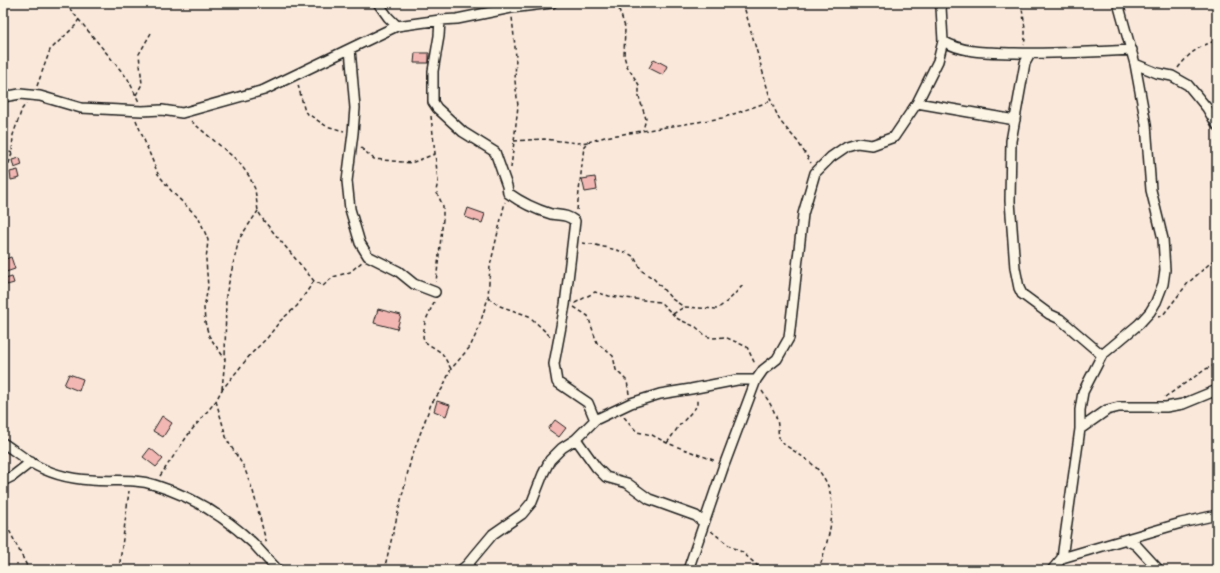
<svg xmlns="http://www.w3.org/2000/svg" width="1220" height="573" font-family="Caveat,sans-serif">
<rect width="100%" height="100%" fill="#fae9db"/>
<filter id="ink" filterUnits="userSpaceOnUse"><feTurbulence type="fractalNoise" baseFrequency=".025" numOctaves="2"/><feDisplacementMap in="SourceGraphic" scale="8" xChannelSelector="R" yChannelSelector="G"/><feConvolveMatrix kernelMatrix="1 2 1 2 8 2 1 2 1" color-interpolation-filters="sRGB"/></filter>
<g filter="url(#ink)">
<path fill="#f2b7b2" stroke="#1c1c1c" d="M415 53H429V63H414Z
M654 59 667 66 663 75 649 68Z
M20 158 22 165 14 168 12 160Z
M18 170 20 178 11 180 10 172Z
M595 177 597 190 585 192 582 179Z
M468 208 485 214 482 223 465 217Z
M11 257 15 269 3 273V260Z
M12 277 14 283 7 285 5 279Z
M378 309 401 315 397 329 374 323Z
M69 374 83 379 79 391 64 385Z
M437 401 450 405 446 416 434 411Z
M162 416 172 423 163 437 153 431Z
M555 420 566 428 559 437 548 429Z
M150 448 163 459 156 467 143 457Z"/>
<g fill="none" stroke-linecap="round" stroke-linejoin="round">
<g stroke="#1c1c1c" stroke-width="12">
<path id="street" d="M378 3 388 17 397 26
M440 20 439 36 433 71V102L437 108 463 132 495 152 507 186 508 193C522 203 534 209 551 214 561 216 566 214 575 221L565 305 554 364 557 382 588 403 595 420
M943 41C965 54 990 52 1015 53 1054 54 1093 52 1132 50
M350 49 355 108 353 133 347 181 350 209 360 243 368 256 398 271 414 284 435 292
M1030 54 1025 63 1011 141 1010 201 1015 268 1019 288 1022 294 1049 314 1060 319 1102 355
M1135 64 1157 73 1172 76 1188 85 1207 108 1217 125
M3 97 20 94 40 96 81 108 142 111 162 110 182 113 264 90 397 26 440 20 457 19 511 8 552 3
M917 103 1015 120
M1080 429 1107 410 1119 407H1166L1183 404 1217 390
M576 439 596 467 606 477 627 483 649 499 696 516 704 523
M3 443C12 449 21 456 30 462 48 473 70 479 91 480 112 482 134 478 155 485 191 496 225 517 253 543 261 552 269 561 278 570
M3 481 13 476 31 462
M1126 540 1136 545 1159 570
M1062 558 1181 523 1217 515
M461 570 467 565 493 534 522 514 532 502 543 474 550 460 562 448 576 439 595 420 631 403 660 394 691 389 737 380H756
M688 570 723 468 756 380 763 370 777 359 789 338 803 214 815 173 831 157 847 146 857 143 872 145 894 137 917 103 938 61 943 41 941 7 939 3
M1052 570 1062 558 1080 429V410L1083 392 1102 355 1139 324 1150 312 1156 302 1163 284 1165 270 1163 239 1151 190 1146 124 1135 64 1118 3"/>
</g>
<path stroke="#1c1c1c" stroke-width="1.5" stroke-dasharray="4 3" stroke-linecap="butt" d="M65 3 128 79 139 102
M617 3 625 27 624 56 627 66 639 85V97L646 119 643 130
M743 3 771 101 780 121 798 142 811 163
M1021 3C1023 16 1027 31 1024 45
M1178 68C1191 51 1197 48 1217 40
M298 85 305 112 326 126 344 131
M37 86 50 50 75 26 79 19
M136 95 142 84 139 54 151 33
M431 116 438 181 436 191 443 206V219L436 282
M136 120 158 174 173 193 199 218 208 240 206 260 208 287 204 308 205 322 209 336 225 359
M191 121 238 161 249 176 255 189 258 211 264 221 314 281 323 286 333 277 350 272 362 262
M514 141 544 139 577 143 588 142
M361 148 374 159 411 163 435 154
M3 149 12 153
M511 168 518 106 515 81 516 57 512 17
M3 184 12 153 13 135 22 109 26 104
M577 210 584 146 588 142 605 137 722 118 771 101
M582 243 592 244 628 253 634 257 642 271 654 279 672 299 684 307
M488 298 500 306 529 316 550 336
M434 302 425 322 423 337 425 342 442 353 451 369
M575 303 595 292 609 296 660 302 678 319 696 327 706 336 713 338 725 337 747 347 755 364
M574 307 588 316 597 343 613 356 616 370 627 381 629 394
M673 314 684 307 717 309 729 300 743 285
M1158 317 1163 315 1188 283 1217 257
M222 389 225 359 226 295 239 239 258 211
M762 391C768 400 774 409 777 420 779 427 777 436 781 442 793 451 814 462 822 475 842 503 827 541 819 570
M1165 397 1206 369 1217 364
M216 401 227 440 244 467 253 491 267 545
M624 417 637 432 652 435 667 443 716 461
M667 443 679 426 697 406V398
M160 476 190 432 216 401 221 391 251 354 268 337 280 321 297 306 314 281
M3 518 29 570
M711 531 731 547 742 552 760 568 767 570
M119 570 129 491
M384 570 411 459 431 404 442 389 451 369 470 347 478 330 488 298 490 266 505 202"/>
<use href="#street" stroke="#fcf5e5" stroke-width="9"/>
</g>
</g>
<rect width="1220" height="573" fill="none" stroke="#fcf5e5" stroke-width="16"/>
<rect x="8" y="8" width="1204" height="557" fill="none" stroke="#1c1c1c" stroke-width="1.5" filter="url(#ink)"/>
</svg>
